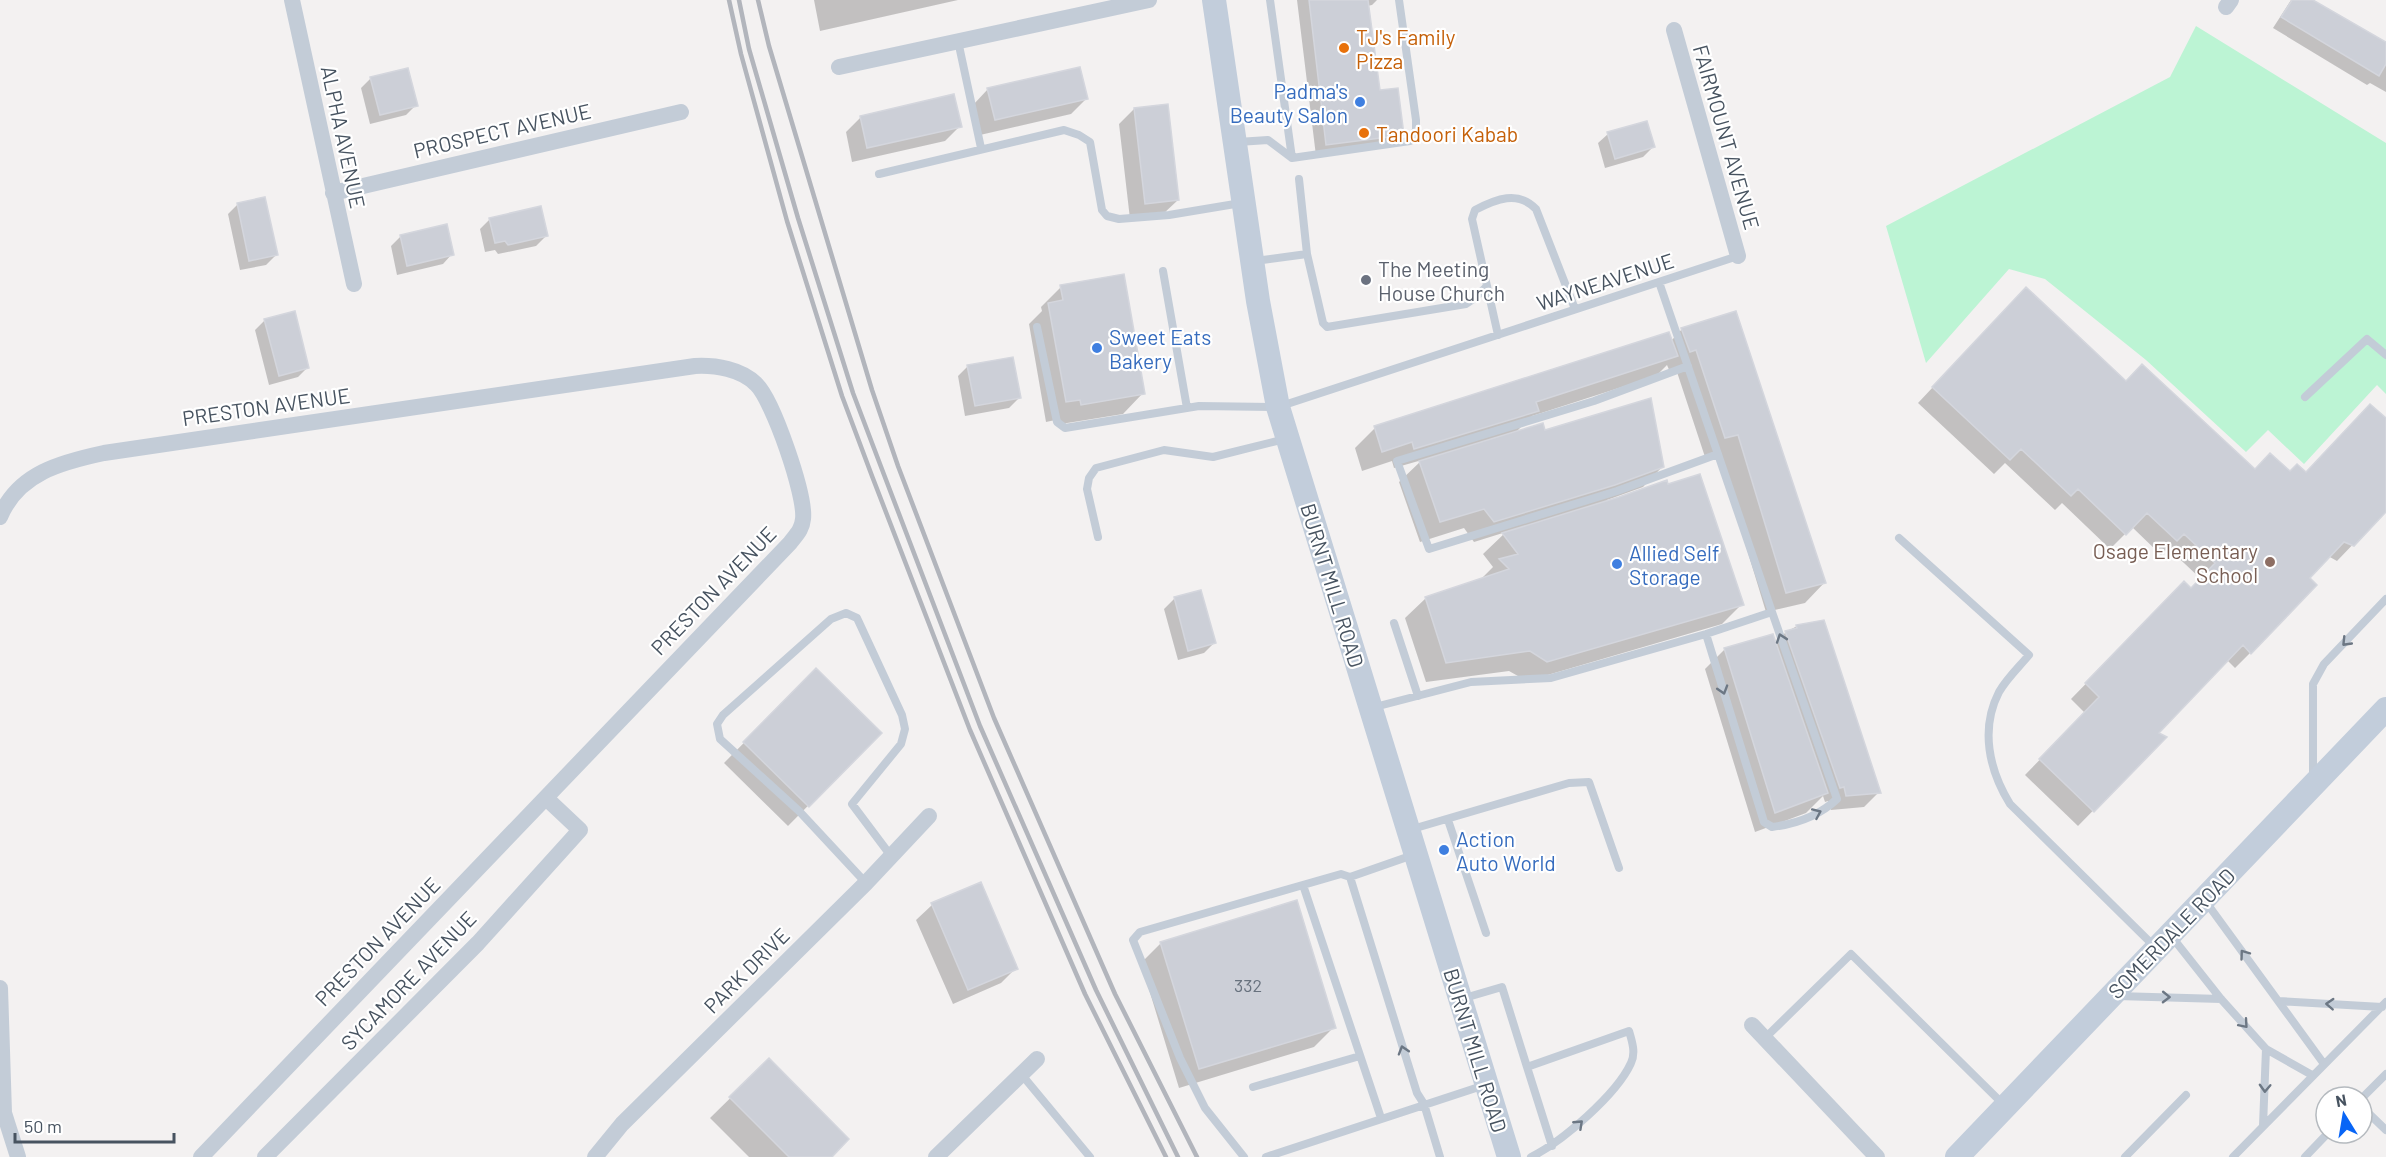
<svg xmlns="http://www.w3.org/2000/svg" width="2386" height="1157" font-family="Barlow,sans-serif">
<rect width="100%" height="100%" fill="#f3f1f1"/>
<path fill="#bcf4d4" d="M2196 26 2386 143V394L2377 385 2304 464 2268 430 2246 452 2146 360 2045 279 2009 269 1926 363 1886 226 2170 77Z"/>
<path fill="#0003" d="M814 0H958L820 31Z
M1297 0H1377L1372 5 1367 6 1379 92 1402 135 1391 146 1316 156Z
M2291 0H2310L2386 44V92L2370 83 2367 85 2273 28Z
M371 78 416 105 406 115 370 124 361 88Z
M988 89 1086 99 1071 114 980 135 973 105Z
M1134 109 1178 200 1162 215 1130 219 1119 124Z
M861 117 960 126 945 141 852 162 846 132Z
M1608 134 1653 147 1643 157 1605 168 1598 143Z
M238 204 276 255 266 265 240 270 228 214Z
M490 219 546 236 536 246 498 254 495 250 485 252 480 229Z
M401 236 452 254 443 264 397 275 391 246Z
M1061 287 1143 393 1123 414 1061 424 1060 419 1046 422 1029 324 1042 311 1041 307Z
M2011 304 2254 471 2305 474 2386 420V510L2337 561 2328 556 2308 578 2250 653 2235 668 2227 660 2156 733 2165 737 2078 826 2025 775 2085 713 2071 699 2184 583 2191 589 2201 579 2168 548 2161 555 2132 527 2110 549 2062 503 2055 510 2005 463 1994 474 1918 403Z
M1735 312 1825 582 1805 603 1766 612 1718 454 1705 457 1676 369 1670 372 1667 365 1656 376 1532 416 1515 433 1544 432 1663 466 1643 487 1607 500 1608 502 1742 604 1722 624 1527 681 1509 671 1426 682 1405 618 1426 598 1481 579 1493 567 1483 554 1506 532 1474 542 1464 528 1420 542 1399 482 1422 460 1394 468 1392 461 1362 471 1355 448 1375 428 1671 341 1682 329Z
M265 320 308 367 298 377 269 385 255 330Z
M968 366 1019 398 1009 408 965 416 958 376Z
M1200 591 1214 643 1204 653 1178 660 1164 609 1174 599Z
M1797 626 1879 792 1864 807 1831 810 1828 801 1825 802 1823 796 1806 813 1755 832 1705 669 1725 649 1775 643 1786 632Z
M816 670 880 733 788 826 724 763Z
M980 884 1016 968 1001 983 953 1004 916 920 932 905Z
M1161 943 1334 1027 1314 1047 1179 1088 1141 963Z
M769 1060 830 1157H749L710 1118Z"/>
<path fill="#cccfd7" stroke="#d4d6dd" stroke-width="1.5" d="M1309 0H1368L1380 90 1398 88 1404 135 1326 145Z
M2292 0H2313L2386 42V64L2379 76 2281 17Z
M1080 67 1088 99 995 120 987 88Z
M408 68 418 106 380 115 370 77Z
M954 94 962 127 867 148 860 116Z
M1168 104 1179 200 1145 204 1134 108Z
M1647 121 1655 147 1615 159 1607 132Z
M265 197 278 255 249 261 237 203Z
M541 206 548 236 508 245 505 241 495 243 489 218Z
M447 224 454 255 407 266 400 235Z
M1124 274 1145 394 1081 405 1080 400 1066 402 1048 303 1063 300 1060 285Z
M2026 287 2126 381 2142 364 2255 469 2270 453 2290 471 2297 464 2306 472 2370 404 2386 418V512L2354 546 2344 542 2310 578 2317 585 2251 654 2243 645 2159 733 2167 737 2094 812 2039 759 2099 697 2085 683 2184 581 2191 588 2215 563 2184 534 2177 541 2147 513 2126 535 2078 489 2071 496 2021 449 2010 460 1932 387Z
M295 311 309 368 279 376 264 319Z
M1736 311 1826 583 1786 593 1738 435 1725 438 1696 350 1690 352 1681 328Z
M1669 332 1678 356 1536 402 1539 411 1414 449 1412 442 1382 452 1374 426Z
M1013 357 1021 398 975 406 967 365Z
M1651 398 1664 467 1615 485 1494 522 1484 509 1440 522 1419 461 1543 423 1545 430Z
M1700 474 1744 605 1547 662 1530 651 1446 663 1425 597 1509 569 1499 559 1518 554 1502 533 1619 497 1667 480 1668 484Z
M1201 590 1216 643 1188 651 1174 597Z
M1824 620 1881 793 1846 796 1844 787 1840 788 1785 631 1797 628 1796 625Z
M1773 634 1828 793 1775 813 1724 648Z
M816 668 882 733 809 807 743 742Z
M981 882 1018 969 968 990 931 903Z
M1297 900 1336 1028 1199 1069 1160 942Z
M769 1058 849 1139 832 1157H789L729 1097Z"/>
<g fill="none" stroke-linecap="round" stroke-linejoin="round">
<path stroke="#c3ccd7" stroke-width="8" d="M1270 0 1292 158
M958 41 981 148
M1238 142 1268 140 1292 158 1410 141 1416 130V120L1399 0
M879 174 1064 130 1079 135 1090 142 1102 210 1107 216 1119 219 1169 215 1241 203
M1299 179 1307 254
M1255 261 1307 254 1323 323 1327 327 1466 304 1475 298 1487 286
M1163 271 1187 408
M1037 327 1057 422 1065 428 1199 406 1278 407 1738 256
M1498 335 1472 219 1475 210C1496 199 1518 190 1536 209L1575 309
M1688 366 1594 401 1397 461 1429 549 1617 491 1718 454
M2305 397 2367 339 2386 355
M1098 537 1087 489 1089 478 1096 468 1164 450 1213 457 1285 439
M1899 538 2029 655C2019 667 2007 678 1999 692 1980 729 1989 770 2010 804L2156 948
M1394 623 1418 696
M1706 634 1764 822 1772 827C1796 824 1819 816 1837 799L1772 612
M1371 708 1471 682 1551 678 1706 634 1772 612 1659 282
M2313 778V684L2324 664 2386 599
M1448 820 1486 933
M1409 830 1569 783 1589 782 1619 868
M1350 877 1417 1093 1424 1104 1440 1157
M866 883 799 811 720 739 717 724 723 715 831 619 846 613 857 618 902 715 905 729 901 744 852 804 891 856
M1303 885 1381 1118
M2206 902 2324 1064
M2172 937 2221 999 2266 1049 2312 1075
M2117 996 2221 999
M1461 999 1502 987 1527 1067 1629 1031C1632 1041 1636 1053 1631 1063 1617 1094 1562 1142 1531 1157
M2279 1001 2382 1007
M1765 1038 1851 954 2004 1105
M1527 1067 1552 1146
M1022 1075 1090 1157
M1253 1087 1360 1056
M2362 1098 2386 1074
M2362 1107 2386 1130
M2263 1126 2266 1049
M1244 1157 1205 1108 1180 1058 1133 940 1140 932 1341 874 1350 877 1413 855
M1266 1157 1485 1085
M2125 1157 2186 1095
M2233 1157 2386 1002
M2305 1157 2328 1133"/>
<path stroke="#c3ccd7" stroke-width="16" d="M292 0 354 284
M2226 7 2231 0
M1674 30 1738 256
M839 67 1149 0
M333 193 681 112
M0 517C18 473 62 462 104 453L695 366C716 365 741 369 756 384 773 400 806 496 803 519 802 530 796 535 790 543L201 1157
M0 988 4 1113 18 1157
M1752 1025 1877 1157
M265 1157 478 943 580 830 546 798
M595 1157 622 1124 866 883 929 816
M936 1157 1037 1059"/>
<path stroke="#c2cddb" stroke-width="24" d="M1214 0 1258 301 1278 407 1509 1157
M1957 1157 2386 709"/>
<path stroke="#b2b5bc" stroke-width="4.5" d="M729 0 741 54 787 221 842 396 872 476 970 730 1085 994 1166 1157
M739 0 749 49 798 218 853 393 883 472 980 726 1096 990 1178 1157
M758 0 769 46 872 390 898 466 994 718 1115 994 1197 1157"/>
</g>
<defs><path id="oneway-chevron" d="M-2-3.5L2.5 0L-2 3.5" fill="none" stroke-width="1.6" stroke-linecap="round" stroke-linejoin="round" transform="scale(1.5)"/></defs>
<g stroke="#6c7784">
<use href="#oneway-chevron" transform="translate(1781 638) rotate(-109)"/>
<use href="#oneway-chevron" transform="translate(2346 642) rotate(134)"/>
<use href="#oneway-chevron" transform="translate(1723 690) rotate(73)"/>
<use href="#oneway-chevron" transform="translate(1817 813) rotate(-24)"/>
<use href="#oneway-chevron" transform="translate(2244 954) rotate(-126)"/>
<use href="#oneway-chevron" transform="translate(2166 997) rotate(1)"/>
<use href="#oneway-chevron" transform="translate(2330 1004) rotate(-177)"/>
<use href="#oneway-chevron" transform="translate(2244 1024) rotate(49)"/>
<use href="#oneway-chevron" transform="translate(1403 1050) rotate(-107)"/>
<use href="#oneway-chevron" transform="translate(2265 1088) rotate(92)"/>
<use href="#oneway-chevron" transform="translate(1579 1124) rotate(-43)"/>
</g>
<g fill="#e8710a" stroke="#fff" stroke-width="2">
<circle cx="1344" cy="48" r="6"/>
<circle cx="1364" cy="133" r="6"/>
</g>
<g fill="#3f7fe0" stroke="#fff" stroke-width="2">
<circle cx="1360" cy="102" r="6"/>
<circle cx="1097" cy="348" r="6"/>
<circle cx="1617" cy="564" r="6"/>
<circle cx="1444" cy="850" r="6"/>
</g>
<circle fill="#6b7280" stroke="#fff" stroke-width="2" cx="1366" cy="280" r="6"/>
<circle fill="#8d6e63" stroke="#fff" stroke-width="2" cx="2270" cy="562" r="6"/>
<g text-anchor="middle" dominant-baseline="central" stroke-width="4.5" stroke-linejoin="round" paint-order="stroke">
<g font-size="18" fill="#68727e">
<text x="1248" y="985">332</text>
</g>
<g font-size="21" fill="#c56008" stroke="#fff" text-anchor="start">
<text x="1356" y="36">TJ's Family<tspan x="1356" dy="24">Pizza</tspan></text>
<text x="1376" y="133">Tandoori Kabab</text>
</g>
<g font-size="21" fill="#366cbe" stroke="#fff" text-anchor="start">
<text x="1348" y="90" text-anchor="end">Padma's<tspan x="1348" dy="24">Beauty Salon</tspan></text>
<text x="1109" y="336">Sweet Eats<tspan x="1109" dy="24">Bakery</tspan></text>
<text x="1629" y="552">Allied Self<tspan x="1629" dy="24">Storage</tspan></text>
<text x="1456" y="838">Action<tspan x="1456" dy="24">Auto World</tspan></text>
</g>
<g font-size="21" fill="#475360" stroke="#fff">
<text transform="translate(502 130) rotate(-13)">PROSPECT AVENUE</text>
<text transform="translate(344 137) rotate(78)">ALPHA AVENUE</text>
<text transform="translate(1727 137) rotate(74)">FAIRMOUNT AVENUE</text>
<text transform="translate(1605 281) rotate(-18)">WAYNEAVENUE</text>
<text transform="translate(266 406) rotate(-8)">PRESTON AVENUE</text>
<text transform="translate(1333 585) rotate(73)">BURNT MILL ROAD</text>
<text transform="translate(713 590) rotate(-46)">PRESTON AVENUE</text>
<text transform="translate(2171 933) rotate(-46)">SOMERDALE ROAD</text>
<text transform="translate(377 941) rotate(-46)">PRESTON AVENUE</text>
<text transform="translate(746 970) rotate(-45)">PARK DRIVE</text>
<text transform="translate(408 980) rotate(-46)">SYCAMORE AVENUE</text>
<text transform="translate(1476 1050) rotate(73)">BURNT MILL ROAD</text>
</g>
<g font-size="21" fill="#5b616d" stroke="#fff" text-anchor="start">
<text x="1378" y="268">The Meeting<tspan x="1378" dy="24">House Church</tspan></text>
</g>
<g font-size="21" fill="#785e54" stroke="#fff" text-anchor="end">
<text x="2258" y="550">Osage Elementary<tspan x="2258" dy="24">School</tspan></text>
</g>
</g>
<g transform="translate(2344 1115) rotate(349)"><circle r="28" fill="#ffffff" stroke="#b5babf" stroke-width="1.5"/>
<path d="M0-4.5L10 22L0 15L-10 22Z" fill="#0865f6"/>
<text y="-9" font-size="16" font-weight="bold" text-anchor="middle" fill="#475360">N</text>
</g>
<path d="M15 1133v9h159v-9" fill="none" stroke="#475360" stroke-width="3"/>
<text x="24" y="1133" font-size="18" fill="#475360" stroke="#ffffff" stroke-width="4.5" paint-order="stroke">50 m</text>
</svg>
